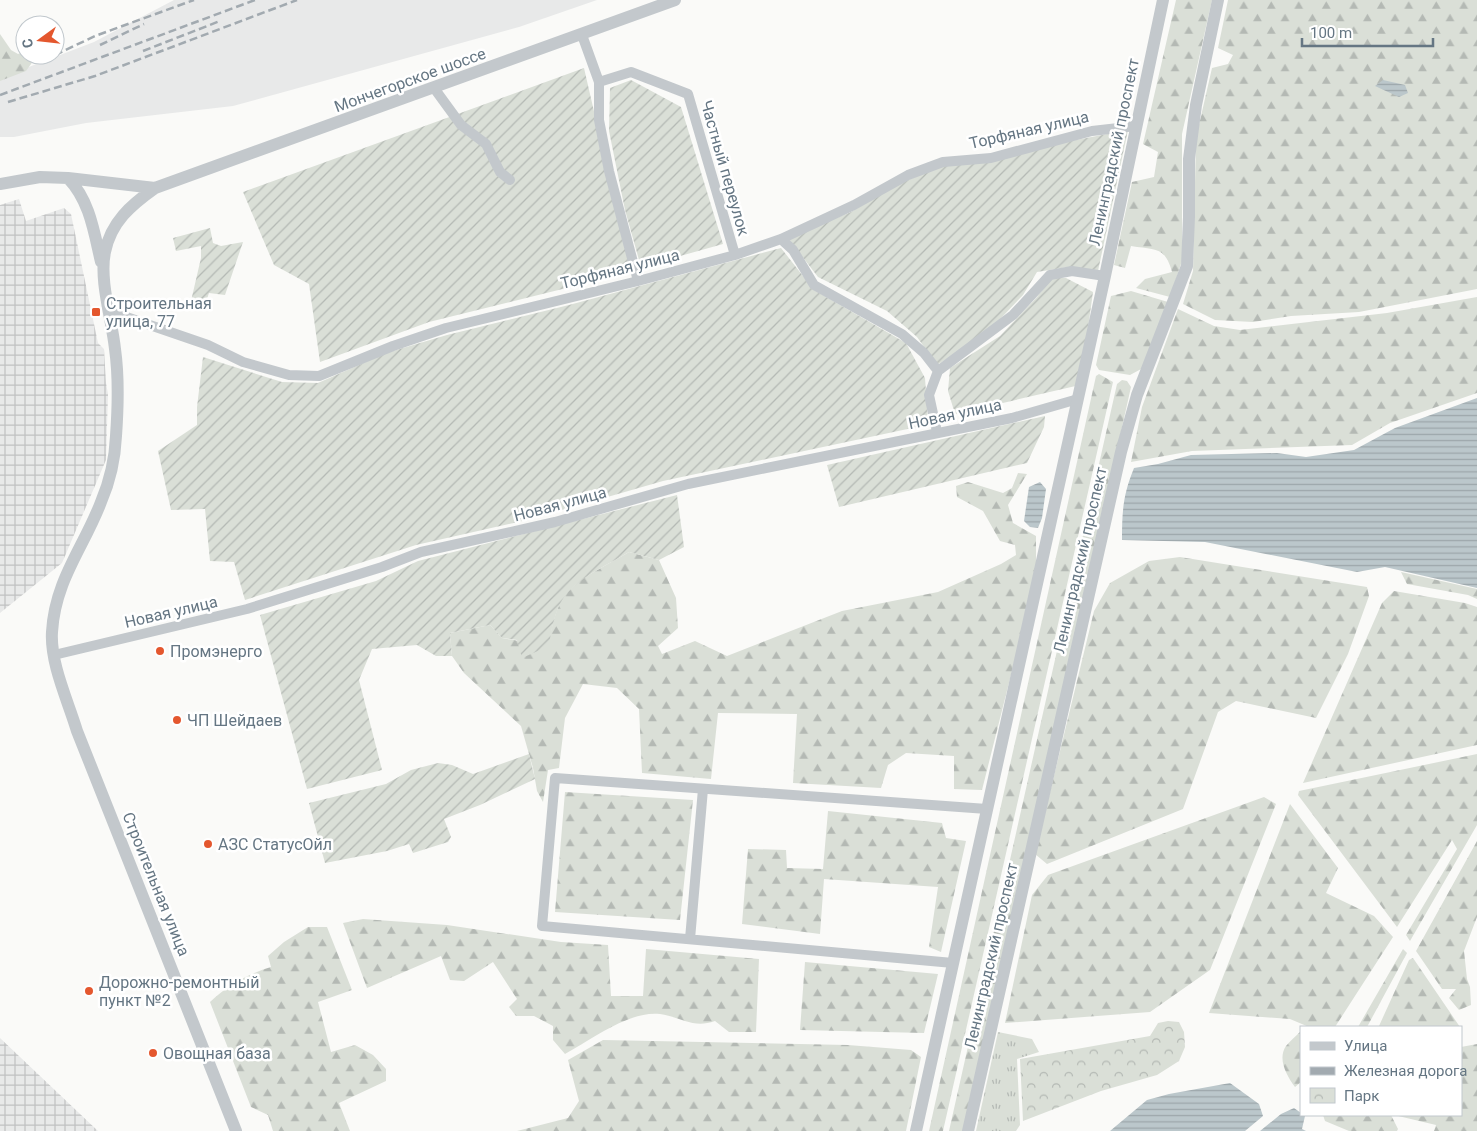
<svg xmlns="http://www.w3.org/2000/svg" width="1477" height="1131" font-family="Roboto,sans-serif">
<defs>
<pattern id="industrial-grid" width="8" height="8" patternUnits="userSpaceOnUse" patternTransform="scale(1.25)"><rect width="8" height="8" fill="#e8e9e9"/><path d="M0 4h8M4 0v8" fill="none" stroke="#c0c1c2"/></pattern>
<pattern id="grass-tufts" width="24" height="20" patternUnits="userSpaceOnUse" patternTransform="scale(1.25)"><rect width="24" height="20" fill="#dadfd7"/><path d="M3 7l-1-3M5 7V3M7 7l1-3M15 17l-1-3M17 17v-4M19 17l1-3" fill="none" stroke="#b4b9b4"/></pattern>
<pattern id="forest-firs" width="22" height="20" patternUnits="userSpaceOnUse" patternTransform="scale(1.25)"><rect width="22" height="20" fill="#dadfd7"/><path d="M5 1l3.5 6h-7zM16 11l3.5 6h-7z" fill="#b4b9b4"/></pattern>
<pattern id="park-crowns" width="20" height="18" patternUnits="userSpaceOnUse" patternTransform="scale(1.25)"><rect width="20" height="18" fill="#dadfd7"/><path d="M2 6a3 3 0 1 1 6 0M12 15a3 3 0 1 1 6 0" fill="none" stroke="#b4b9b4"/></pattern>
<pattern id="garden-furrows" width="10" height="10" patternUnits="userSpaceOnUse" patternTransform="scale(1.25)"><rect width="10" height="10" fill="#dadfd7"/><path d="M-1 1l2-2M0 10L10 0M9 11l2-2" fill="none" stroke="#b4b9b4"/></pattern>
<pattern id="water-rules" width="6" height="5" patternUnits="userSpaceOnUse" patternTransform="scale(1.25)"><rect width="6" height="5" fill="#bbc7cb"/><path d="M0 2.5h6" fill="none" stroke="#9ca6aa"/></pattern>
</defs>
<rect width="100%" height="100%" fill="#fafaf8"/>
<path fill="#e8e9e9" d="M174 0H597L519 27 233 106 86 123 14 137H0V78L94 42Z"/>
<path fill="url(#industrial-grid)" d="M19 199 26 221 64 208 71 214 98 343 104 349 106 383 108 394 106 460 62 563 0 613V205Z
M0 1038 98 1131H0Z"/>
<path fill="url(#grass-tufts)" d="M998 1032 1032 1039 1039 1052 1017 1059 1020 1125 1016 1131H976Z"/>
<path fill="url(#forest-firs)" d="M1176 0H1212L1182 134V261L1170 297 1136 288 1145 279 1172 272C1165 246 1155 250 1131 246L1125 268 1114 265 1132 182 1154 177 1158 152 1143 144Z
M1228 0H1477V289L1359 312 1291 316 1253 322 1215 320 1183 304 1193 271 1196 138 1212 68 1228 64 1233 55 1218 48Z
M0 34 11 50 18 54 25 51V55H35L36 57 26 71 0 81Z
M1131 291 1168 302 1143 368 1130 375 1099 370 1096 365 1111 296Z
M1477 297V393L1390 423 1352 445 1192 451 1131 462 1142 407 1178 309 1214 326 1240 330 1387 313Z
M1099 374 1113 382 943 1131H929L1096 376Z
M1122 380 1127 381 1131 387 964 1131H949L1117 384Z
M1018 473 1027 474 1008 505 1013 523 1036 536V565L1023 627 982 790 954 789V756L906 753 888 765 881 788 793 783 797 714 718 713 711 779 642 773 639 709 617 688 583 684 565 718 559 768 548 770 543 802 537 791 533 768 521 726 464 673 452 656 450 633 490 625 502 638 548 646C551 631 556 604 567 592 584 575 609 564 629 552L659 560 676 598 678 628 658 646 662 654 695 641 727 656 842 611 938 592 1001 564 1016 555 1015 545 1000 541 983 511 957 497 956 486 968 482 1003 493 1012 488Z
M1180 557 1367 587 1369 596 1348 654 1316 718 1236 701 1218 712 1183 809 1047 864 1035 854 1094 611 1110 583 1149 561Z
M1401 572 1477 589V599L1468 595 1407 584Z
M1394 591 1465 603 1477 607V745L1303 783 1382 603Z
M1477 754V825L1410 941 1406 935 1457 849 1452 840 1397 927 1298 795 1299 791Z
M565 792 693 800 680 920 555 912Z
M1264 797 1276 804 1210 970 1150 1012 1005 1023 1032 895 1048 875Z
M1290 804 1338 868 1326 893 1374 916 1393 937 1335 1027H1309L1290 1019 1209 1013Z
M828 811 942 823 946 838 966 841 941 952 929 947 938 887 824 879 820 934 742 924 748 849 786 850 787 868 823 869Z
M1477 841V917L1464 951 1467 979 1470 987 1471 1005 1459 1010 1449 998 1456 989H1442L1416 951Z
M363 919 447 925 561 942 608 945 611 996H643L646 949 759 959 756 1032H729L715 1021C693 1029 681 1017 660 1014 630 1010 591 1040 565 1054L553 1040V1026L534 1016H516L509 1007 517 999 493 962 464 981 450 980 441 956 367 988 343 923Z
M308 927H327L352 990 318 1002 331 1052 355 1045 373 1055 386 1069V1081L339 1103 350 1131H273L268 1115 251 1107 210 1002C228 985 248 974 271 967L268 956 284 942Z
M1403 949 1407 953 1367 1027H1358Z
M1413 958 1460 1027 1379 1026 1409 960Z
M805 962 938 974 924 1033 800 1030Z
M1301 1031V1082L1295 1087C1287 1076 1277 1059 1286 1046 1290 1041 1296 1036 1301 1031Z
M603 1040 848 1045 911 1050 921 1057 906 1131H517L568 1118 579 1101 568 1060Z
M1477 1044V1131H1434L1436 1125 1394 1115H1461V1047Z
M1323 1115H1391L1398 1129 1397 1131H1349L1325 1121Z"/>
<path fill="url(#park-crowns)" d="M1168 1021 1179 1022 1184 1032 1185 1047 1179 1061 1157 1075 1101 1091 1023 1121 1020 1059 1150 1036 1158 1023Z"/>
<path fill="url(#garden-furrows)" d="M584 68 631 272 429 322 320 362 309 284 274 265 243 192Z
M631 80 681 107 723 244 641 267 625 210 609 131 610 88Z
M1128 130 1098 271 1068 267 1037 272 1023 295 985 335 937 365 917 337 887 311 818 277 788 238 851 212 898 184 945 165Z
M210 228 213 243 221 246 243 242 225 295 209 293 205 305 191 301 201 258V246L176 251 173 238Z
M781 248 814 290 906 343 925 378 928 419 931 424 663 481 531 519 416 545 245 600 234 562 210 561 205 509 171 510 158 451 197 425V407L203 357 282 382 318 383 386 353 447 335 569 305Z
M1052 278H1066L1093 292 1080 385 955 414 948 391 950 368 1000 336 1037 297Z
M1045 416 1044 427 1027 463 839 507 827 465Z
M677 495 684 547 659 560 629 552C609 564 584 575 568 592 556 604 551 631 549 646L522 658 517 640 502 638 490 625 450 633 452 656H436L417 645 372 649 359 680 382 770 307 789 260 615 376 581 418 561Z
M529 754 535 779 480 805 444 819 451 837 448 842 413 853 409 844 387 851 325 863 309 803 386 784 411 770 438 763 452 765 473 774Z"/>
<path fill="url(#water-rules)" d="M1383 80 1405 85 1408 93 1399 97 1375 86Z
M1477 398V588L1385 567 1357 572 1205 542 1122 540C1122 511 1123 495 1134 468L1158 464 1191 455 1277 453 1306 457 1354 450 1395 428Z
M1040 482 1046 489 1042 518 1038 528 1030 527 1024 521 1029 487Z
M1230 1083 1259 1104 1263 1116 1245 1131H1110L1147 1100 1169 1094Z
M1294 1108 1301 1113V1115L1305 1116 1302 1129 1306 1131H1260L1281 1114Z"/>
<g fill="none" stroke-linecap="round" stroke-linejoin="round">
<path stroke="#c3c8cc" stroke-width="10" d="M582 35 599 82V120L609 171 638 281
M599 82 631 72 688 94 735 255
M434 88 461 125 486 144 500 172 510 180
M781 239 793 250 814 285 902 334 924 353 938 371 929 395 937 432
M109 311 208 345 243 362 289 375 319 376 393 346 446 328 638 281 735 255 781 239 854 205 908 175 943 162 991 158 1092 131 1136 126
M938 371 1013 315 1050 275 1072 271 1105 276
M54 655 247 609 382 567 421 552 555 522 688 484 1012 418 1078 399
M690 939 703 789
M953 963 542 926 555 778 987 809"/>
<path stroke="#c3c8cc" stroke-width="12" d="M68 178C90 201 94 232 101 262
M0 184 40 177 68 178 155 188
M236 1131 77 731C68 701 50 663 52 632 55 580 84 547 101 502 110 481 115 459 116 436 118 408 119 377 115 349 112 320 99 280 105 252 111 222 131 205 155 188L675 0
M916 1131 1105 276 1163 0
M968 1131 1121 452 1137 395 1187 266 1189 217V159L1196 105 1218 0"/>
<path stroke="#a2aab0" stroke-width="2.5" stroke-dasharray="8 4" stroke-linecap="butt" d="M100 45 144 24
M143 51 220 21
M55 55 95 36 194 0
M44 60 55 55
M0 95 255 0
M8 102 95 76 297 0"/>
</g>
<g fill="#e4572e" stroke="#fff" stroke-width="2">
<rect x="91" y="307" width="10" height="10" rx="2.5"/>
<circle cx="160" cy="651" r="5"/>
<circle cx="177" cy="720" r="5"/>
<circle cx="208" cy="844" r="5"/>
<circle cx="89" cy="991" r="5"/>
<circle cx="153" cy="1053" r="5"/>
</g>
<g text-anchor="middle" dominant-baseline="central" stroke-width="5" stroke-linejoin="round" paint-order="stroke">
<g font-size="16" fill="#657683" stroke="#fff">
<text transform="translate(410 80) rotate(-20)">Мончегорское шоссе</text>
<text transform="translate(1029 130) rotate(-13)">Торфяная улица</text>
<text transform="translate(1114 152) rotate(-78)">Ленинградский проспект</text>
<text transform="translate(725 168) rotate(74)">Частный переулок</text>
<text transform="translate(620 269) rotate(-14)">Торфяная улица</text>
<text transform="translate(955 414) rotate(-12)">Новая улица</text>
<text transform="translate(560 504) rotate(-15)">Новая улица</text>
<text transform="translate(1080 560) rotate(-77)">Ленинградский проспект</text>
<text transform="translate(171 612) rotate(-13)">Новая улица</text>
<text transform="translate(156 884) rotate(68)">Строительная улица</text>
<text transform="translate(991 956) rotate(-77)">Ленинградский проспект</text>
</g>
<g font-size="16" fill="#657683" stroke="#fff" text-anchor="start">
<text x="106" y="303">Строительная<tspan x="106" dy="18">улица, 77</tspan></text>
<text x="170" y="651">Промэнерго</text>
<text x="187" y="720">ЧП Шейдаев</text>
<text x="218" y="844">АЗС СтатусОйл</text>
<text x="99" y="982">Дорожно-ремонтный<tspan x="99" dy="18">пункт №2</tspan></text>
<text x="163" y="1053">Овощная база</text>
</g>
</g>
<rect x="1300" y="1026" width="162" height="90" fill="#ffffff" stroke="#c1c8cd"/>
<rect x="1310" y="1042" width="25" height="8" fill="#c3c8cc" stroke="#c1c8cd"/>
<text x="1344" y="1051" font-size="15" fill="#657683">Улица</text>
<rect x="1310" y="1067" width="25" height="8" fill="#a2aab0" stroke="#c1c8cd"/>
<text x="1344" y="1076" font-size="15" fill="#657683">Железная дорога</text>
<rect x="1310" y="1088" width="25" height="15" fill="url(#park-crowns)" stroke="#c1c8cd"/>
<text x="1344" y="1101" font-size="15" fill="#657683">Парк</text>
<g transform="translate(40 40) rotate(255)"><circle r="24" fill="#ffffff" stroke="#c1c8cd"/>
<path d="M0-4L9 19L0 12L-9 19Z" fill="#e4572e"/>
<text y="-8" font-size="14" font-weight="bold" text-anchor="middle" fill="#657683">С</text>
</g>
<path d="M1302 38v8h131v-8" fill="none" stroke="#657683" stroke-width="2.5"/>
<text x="1310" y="38" font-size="15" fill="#657683" stroke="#ffffff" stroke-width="4" paint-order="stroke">100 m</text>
</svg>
